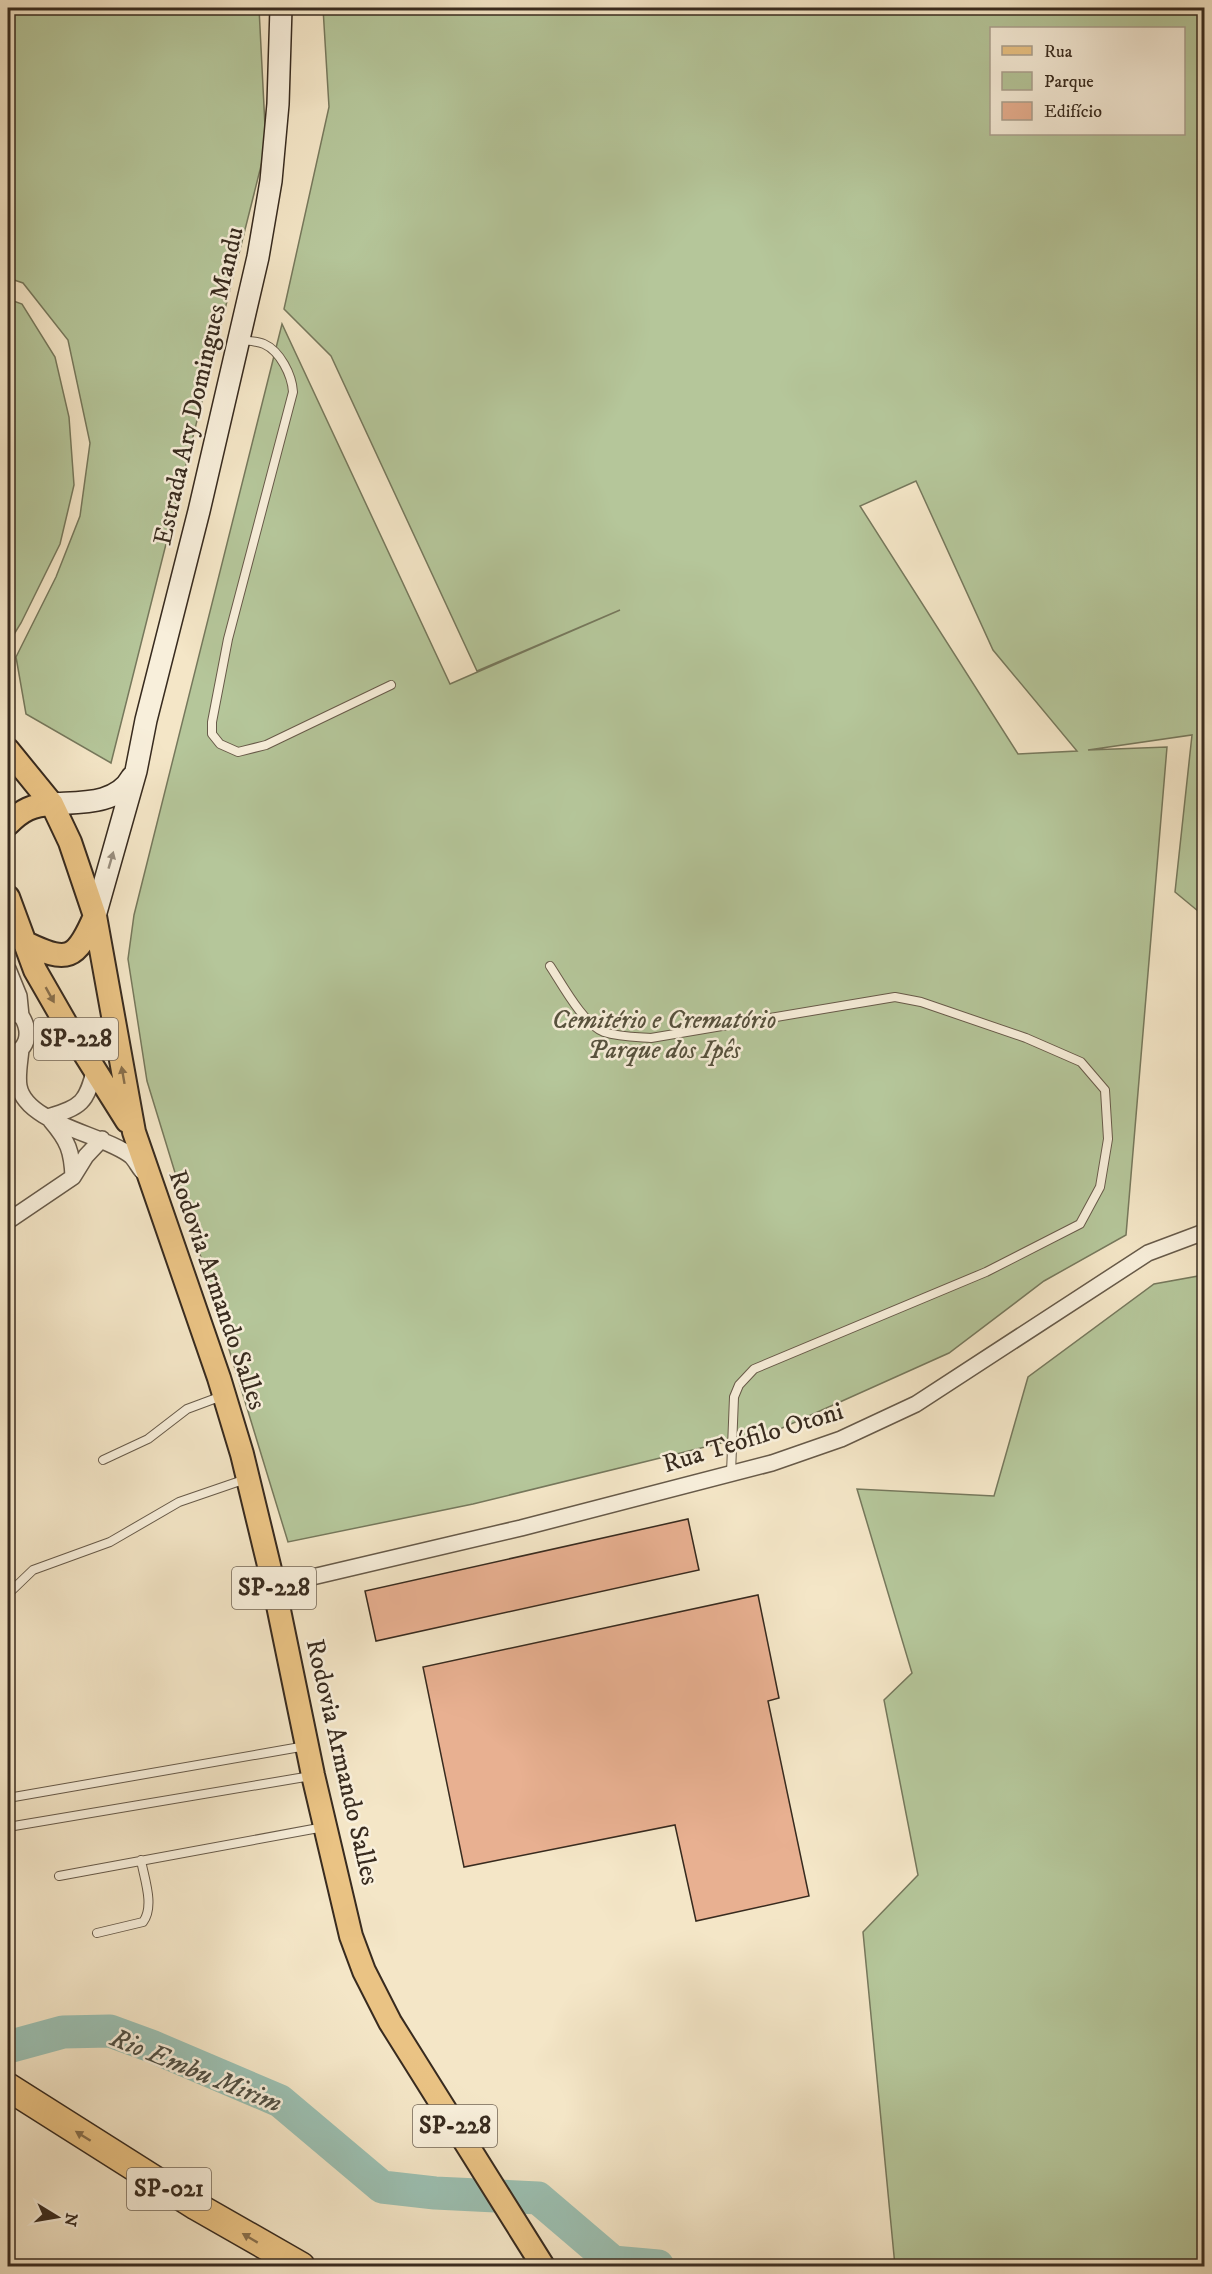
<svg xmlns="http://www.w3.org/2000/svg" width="1212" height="2274" font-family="'IM FELL DW Pica',serif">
<rect width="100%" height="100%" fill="#f4e6c7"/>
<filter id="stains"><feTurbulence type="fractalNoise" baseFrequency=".00333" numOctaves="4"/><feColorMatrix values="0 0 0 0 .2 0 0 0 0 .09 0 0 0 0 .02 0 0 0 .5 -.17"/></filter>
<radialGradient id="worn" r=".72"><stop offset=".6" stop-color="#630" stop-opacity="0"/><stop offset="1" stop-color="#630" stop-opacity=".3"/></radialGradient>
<path fill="#b5c69a" stroke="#76785c" stroke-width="1.5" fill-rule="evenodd" d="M8 8H259L266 146 111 763 26 714 16 657 56 577 80 516 90 443 68 340 23 283 8 278Z
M323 8H1204V916L1175 892 1192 735 1088 750 1167 747 1126 1235 1044 1281 949 1353 782 1428 473 1504 288 1542 147 1081 128 959 134 915 282 324 450 684 620 610 477 671 331 356 284 309 329 107ZM992 28H1184V134H992ZM916 481 993 650 1077 751 1018 754 860 506Z
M8 299 22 304 55 357 69 417 74 485 60 544 21 623 8 644Z
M1204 1275V2266H895L863 1932 918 1875 884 1700 912 1673 857 1489 994 1496 1028 1377 1154 1284Z"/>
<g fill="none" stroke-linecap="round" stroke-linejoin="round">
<path stroke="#9cc0b2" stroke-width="33" d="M8 2047 63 2032 110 2031 151 2046 280 2101 382 2187 435 2193 538 2198 613 2262 658 2266"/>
</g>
<path fill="#e8b091" stroke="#382b1f" stroke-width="1.5" d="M688 1519 699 1570 376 1641 365 1591Z
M758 1595 779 1698 768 1701 809 1896 696 1921 675 1825 464 1867 423 1667Z"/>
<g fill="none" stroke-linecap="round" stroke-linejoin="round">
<g stroke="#675a49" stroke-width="10">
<path id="lane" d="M240 340C248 341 257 341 264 344 280 351 292 375 293 392L228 639 212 722V734L220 744 238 752 266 745 391 685
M550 966C562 984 583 1024 604 1032 619 1037 636 1037 651 1038L895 997 921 1002 1026 1038 1081 1062 1105 1090 1108 1139 1100 1187 1080 1224 986 1272 754 1369 739 1385 734 1397 731 1473
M103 1460 148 1439 187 1409 222 1396
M8 1594 33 1570 110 1542 179 1502 246 1479
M8 1798 306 1746
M8 1827 311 1776
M59 1876 324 1827
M97 1933 143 1922C155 1906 144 1878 141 1860"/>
</g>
<g stroke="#675a49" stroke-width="18">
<path id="street" d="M8 969 19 996 21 1016
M8 1010 22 1017C32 1034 27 1051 8 1056
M21 1049C20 1061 17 1075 19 1086 26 1124 104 1134 131 1156 135 1160 138 1166 142 1171
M48 1117C82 1106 86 1104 95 1068
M51 1121C68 1141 72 1151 73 1177
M8 1221 73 1177 86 1156 102 1139
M274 1586 521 1528 772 1463 841 1439 916 1404 1148 1253 1204 1232"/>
</g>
<g stroke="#382b1f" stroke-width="24">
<path id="secondary" d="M52 804C80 802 117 805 132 777
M95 916 136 771 146 720 199 511 258 257 271 181 278 104 281 8"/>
</g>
<g stroke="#382b1f" stroke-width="26">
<path id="primary" d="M8 750 52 804 70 842 95 916 134 1132 219 1378 242 1454 274 1586 313 1775 351 1936 364 1971 390 2022 543 2266
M8 824C22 810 32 805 52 804
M8 897 35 970 66 1024 127 1121
M24 942C68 964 76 960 95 916"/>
</g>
<g stroke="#382b1f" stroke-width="30">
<path id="highway" d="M8 2087 196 2206 301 2266"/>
</g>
<use href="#lane" stroke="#f8efdb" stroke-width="8"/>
<use href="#street" stroke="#f8efdb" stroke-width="15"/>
<use href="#secondary" stroke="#f8efdb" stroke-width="21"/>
<use href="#primary" stroke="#eac384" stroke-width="22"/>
<use href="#highway" stroke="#eac384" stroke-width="27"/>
</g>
<defs><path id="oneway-solid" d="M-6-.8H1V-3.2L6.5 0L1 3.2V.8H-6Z" transform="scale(1.5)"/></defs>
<use fill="#988d7d" href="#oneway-solid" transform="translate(111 860) rotate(-74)"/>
<g fill="#886f4c">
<use href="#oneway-solid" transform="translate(50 995) rotate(61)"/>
<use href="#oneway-solid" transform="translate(123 1075) rotate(-100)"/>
<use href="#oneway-solid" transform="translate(83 2136) rotate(-148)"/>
<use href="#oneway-solid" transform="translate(250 2238) rotate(-149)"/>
</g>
<g text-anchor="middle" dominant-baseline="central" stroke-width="5" stroke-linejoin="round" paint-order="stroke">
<g fill="#f8efdb" stroke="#726657" stroke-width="1.5">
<rect x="34" y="1018" width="84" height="42" rx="4.5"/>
<rect x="232" y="1567" width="84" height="42" rx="4.5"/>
<rect x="413" y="2105" width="84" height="42" rx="4.5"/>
<rect x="127" y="2168" width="84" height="42" rx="4.5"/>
</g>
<g font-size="24" font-weight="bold" fill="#382b1f">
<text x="76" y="1039">SP-228</text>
<text x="274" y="1588">SP-228</text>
<text x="455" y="2126">SP-228</text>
<text x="169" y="2189">SP-021</text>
</g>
<g font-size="26" fill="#382b1f" stroke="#f8efdb">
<text transform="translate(199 386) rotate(-77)">Estrada Ary Domingues Mandu</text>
<text transform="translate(217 1290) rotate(71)">Rodovia Armando Salles</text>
<text transform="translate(753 1438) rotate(-17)">Rua Teófilo Otoni</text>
<text transform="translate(342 1762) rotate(77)">Rodovia Armando Salles</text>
</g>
<g font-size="26" font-style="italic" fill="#57523e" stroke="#f8efdb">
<text x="664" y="1020">Cemitério e Crematório<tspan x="664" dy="30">Parque dos Ipês</tspan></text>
</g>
<g font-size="27" font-style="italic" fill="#515044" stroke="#f8efdb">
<text transform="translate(196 2071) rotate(22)">Rio Embu Mirim</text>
</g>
</g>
<rect width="1212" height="2274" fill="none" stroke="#f4e6c7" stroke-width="30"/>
<rect x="9" y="9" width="1194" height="2256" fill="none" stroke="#382b1f" stroke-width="3"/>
<rect x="15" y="15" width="1182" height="2244" fill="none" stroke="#382b1f" stroke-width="1.5"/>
<rect x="990" y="27" width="195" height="108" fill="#f8efdb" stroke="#aba190" stroke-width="1.5"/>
<rect x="1002" y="46" width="30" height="9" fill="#eac384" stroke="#aba190" stroke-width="1.5"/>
<text x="1044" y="57" font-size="18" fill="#382b1f">Rua</text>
<rect x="1002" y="72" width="30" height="18" fill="#b5c69a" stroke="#aba190" stroke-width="1.5"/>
<text x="1044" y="87" font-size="18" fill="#382b1f">Parque</text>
<rect x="1002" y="102" width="30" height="18" fill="#e8b091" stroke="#aba190" stroke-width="1.5"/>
<text x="1044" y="117" font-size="18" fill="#382b1f">Edifício</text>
<g transform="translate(57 2217) rotate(101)" stroke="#f8efdb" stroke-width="4.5" paint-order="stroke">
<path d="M0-4.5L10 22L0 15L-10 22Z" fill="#382b1f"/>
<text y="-9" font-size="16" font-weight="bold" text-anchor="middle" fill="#382b1f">N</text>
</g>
<rect width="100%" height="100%" filter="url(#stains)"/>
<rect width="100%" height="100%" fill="url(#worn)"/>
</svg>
